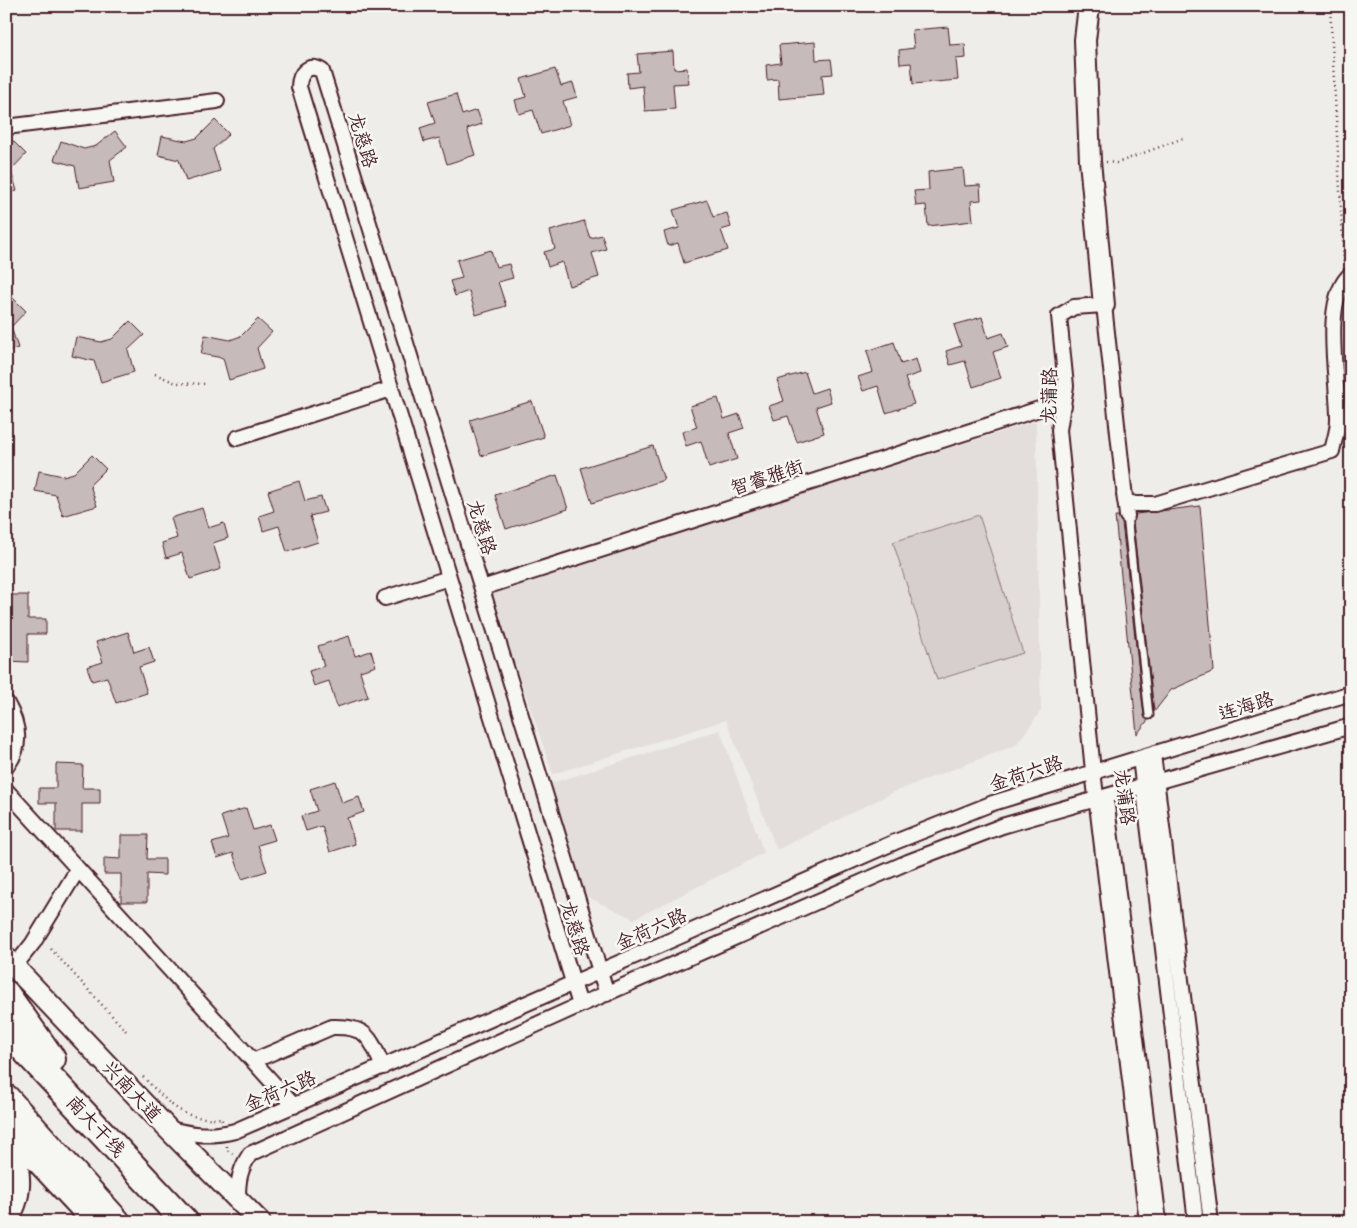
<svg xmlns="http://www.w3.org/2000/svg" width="1357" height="1228" font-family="Itim,'LXGW WenKai TC',sans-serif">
<rect width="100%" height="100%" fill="#efedea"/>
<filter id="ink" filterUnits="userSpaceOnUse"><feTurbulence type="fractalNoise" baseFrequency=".02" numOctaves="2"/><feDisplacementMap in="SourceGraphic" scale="10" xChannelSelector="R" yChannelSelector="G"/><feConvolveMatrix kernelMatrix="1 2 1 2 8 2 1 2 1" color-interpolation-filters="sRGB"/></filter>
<g filter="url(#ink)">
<path fill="#e3dedc" d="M1036 421 1041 711 1016 745 894 792 777 850 726 720 553 774 490 592Z
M720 730 764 853 634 919 583 895 552 783Z"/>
<path fill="#d7cfce" stroke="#90777c" d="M979 515 1023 653 937 680 893 542Z"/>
<path fill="#c6babb" stroke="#4a1f2b" d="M948 27 950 45 965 44 966 58 956 59 958 80 913 84 911 63 900 64 899 50 914 48 912 30Z
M815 42 816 60 831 59 833 74 822 75 824 95 779 99 778 79 767 80 766 65 781 63 779 45Z
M673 51 674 69 687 68 689 83 673 84 675 109 645 111 643 86 628 88 627 73 639 72 637 54Z
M555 69 561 86 573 83 577 97 563 101 570 125 541 134 533 110 519 114 515 100 526 97 521 79Z
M456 94 462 115 477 110 482 124 467 129 475 155 447 164 439 138 424 142 420 128 435 123 428 102Z
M215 120 229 134 213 149 220 171 186 181 179 160 158 155 162 136 186 141 197 138Z
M115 131 127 147 110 160 114 182 79 188 75 166 54 160 61 141 84 149 96 146Z
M12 140 26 154 12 169 10 167 17 191 6 194V146Z
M963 168 965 186 980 185 981 200 971 201 973 221 928 226 926 205 916 206 914 191 929 190 928 172Z
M707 200 713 217 727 213 731 227 721 230 728 250 684 263 678 243 668 246 664 232 679 228 673 210Z
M584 221 590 238 602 235 606 249 592 253 599 277 569 286 562 262 548 267 544 252 555 249 550 231Z
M491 250 496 267 509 264 513 278 498 282 506 306 476 315 469 291 455 296 450 281 462 278 457 260Z
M13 298 26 311 12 326 10 324 18 348 6 352V304Z
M982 317 988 338 1003 333 1008 347 993 352 1001 378 973 387 965 361 950 365 946 351 961 346 954 325Z
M258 319 272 332 257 348 263 369 229 380 223 358 201 354 205 335 230 340 241 336Z
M130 321 144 335 128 350 134 372 101 382 94 361 72 356 76 337 101 342 112 339Z
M894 342 901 364 916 359 920 373 905 378 914 404 886 413 878 386 863 391 858 377 873 372 867 351Z
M805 372 812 393 827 388 831 402 816 407 824 433 797 442 788 416 774 420 769 406 784 401 777 380Z
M718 398 724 419 739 414 744 428 729 433 737 459 709 468 701 441 686 446 682 432 697 427 690 406Z
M532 401 544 437 481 456 470 420Z
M653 446 664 480 592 503 581 468Z
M92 455 106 469 90 485 97 506 63 516 56 495 35 491 39 471 63 476 74 473Z
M557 475 568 509 506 529 495 495Z
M299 481 305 501 321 497 326 512 310 516 318 542 287 552 279 526 263 531 259 516 274 511 268 491Z
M1200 506 1214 671 1171 690 1154 712 1133 522 1136 514Z
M202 508 208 528 224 523 228 538 213 543 221 569 190 579 182 553 166 558 162 543 177 538 171 518Z
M1115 516H1118L1122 523 1144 716 1148 720 1137 734Z
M6 595H28V619H46V634H28V662L6 661Z
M128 632 134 652 149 647 154 662 139 667 147 693 116 703 107 677 92 681 87 667 103 662 96 642Z
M349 636 355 656 371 651 376 666 360 671 368 697 337 707 329 681 314 686 309 671 324 666 318 646Z
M56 764 83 765 82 788H100V804H82V831H56V803H39V788H56Z
M335 781 342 803 359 797 364 812 347 818 355 844 330 852 322 826 306 831 301 816 317 811 310 789Z
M246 808 253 830 270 825 275 840 258 845 267 871 242 879 233 853 217 858 212 843 228 838 221 816Z
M121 835H148L147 859H165V875L147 874V902H121V874H104V858L121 859Z"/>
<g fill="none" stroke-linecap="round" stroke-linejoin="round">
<g stroke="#4a1f2b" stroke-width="11">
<path id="lane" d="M1127 516 1149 715"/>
</g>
<g stroke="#4a1f2b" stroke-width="18">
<path id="street" d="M6 127 217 101
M237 438 391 389
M1124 494 1125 501 1135 504H1155L1332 451C1334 441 1338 430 1338 420 1339 384 1320 299 1351 274
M1127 516 1104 305 1074 307 1059 316 1066 386 1059 430 1093 771 1147 1222
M482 588 1039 409 1064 406
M385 598 449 578
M6 702C19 724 23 746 6 767
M1153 754 1211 1222
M1140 758 1196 1222
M6 790 294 1106
M1107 806 1159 1222
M14 967 33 943 78 869
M580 1005 299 87C299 73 309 62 322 71L607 994
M253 1061 332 1027C367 1026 370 1037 383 1067
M170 1129C193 1135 211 1137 235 1131L895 842 993 803 1351 693
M238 1197C238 1180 240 1169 250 1154L580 1005 908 862 1002 826 1351 726"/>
</g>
<g stroke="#4a1f2b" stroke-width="24">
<path id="secondary" d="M1089 6 1085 40 1090 161 1104 305
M6 958 167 1128 260 1222
M6 1129 93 1222
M6 1221C27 1194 18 1165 12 1134"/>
</g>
<g stroke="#4a1f2b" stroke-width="30">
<path id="highway" d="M6 994 52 1059
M6 1030 185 1222
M6 1098 117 1222"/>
</g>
<path stroke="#4a1f2b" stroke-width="2.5" stroke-dasharray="1 4" stroke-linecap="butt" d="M1330 6 1344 264
M1106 162 1117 163 1186 137
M155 374 176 383 208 384
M51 949 126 1031
M143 1077C171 1104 180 1121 222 1118V1121
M227 1146V1150L236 1156"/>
<use href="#lane" stroke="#f6f6f2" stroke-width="7"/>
<use href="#street" stroke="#f6f6f2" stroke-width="14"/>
<use href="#secondary" stroke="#f6f6f2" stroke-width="20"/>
<use href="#highway" stroke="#f6f6f2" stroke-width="26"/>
</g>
</g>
<g text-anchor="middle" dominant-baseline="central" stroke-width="5" stroke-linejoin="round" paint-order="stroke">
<g font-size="19" fill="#4a1f2b" stroke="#f6f6f2">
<text transform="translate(363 140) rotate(73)">龙慈路</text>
<text transform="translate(1049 396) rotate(-89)">龙蒲路</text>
<text transform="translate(767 477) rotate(-18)">智睿雅街</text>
<text transform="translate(482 527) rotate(73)">龙慈路</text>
<text transform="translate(1246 706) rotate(-17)">连海路</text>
<text transform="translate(1026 773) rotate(-18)">金荷六路</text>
<text transform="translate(1125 797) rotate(83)">龙蒲路</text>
<text transform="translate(575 928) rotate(73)">龙慈路</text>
<text transform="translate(651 929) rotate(-24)">金荷六路</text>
<text transform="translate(132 1091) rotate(47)">兴南大道</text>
<text transform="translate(280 1091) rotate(-23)">金荷六路</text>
<text transform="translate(96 1126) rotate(47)">南大干线</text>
</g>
</g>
<rect width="1357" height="1228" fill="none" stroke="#f6f6f2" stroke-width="25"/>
<rect x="12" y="12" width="1332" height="1203" fill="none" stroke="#4a1f2b" stroke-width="2" filter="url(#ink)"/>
</svg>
